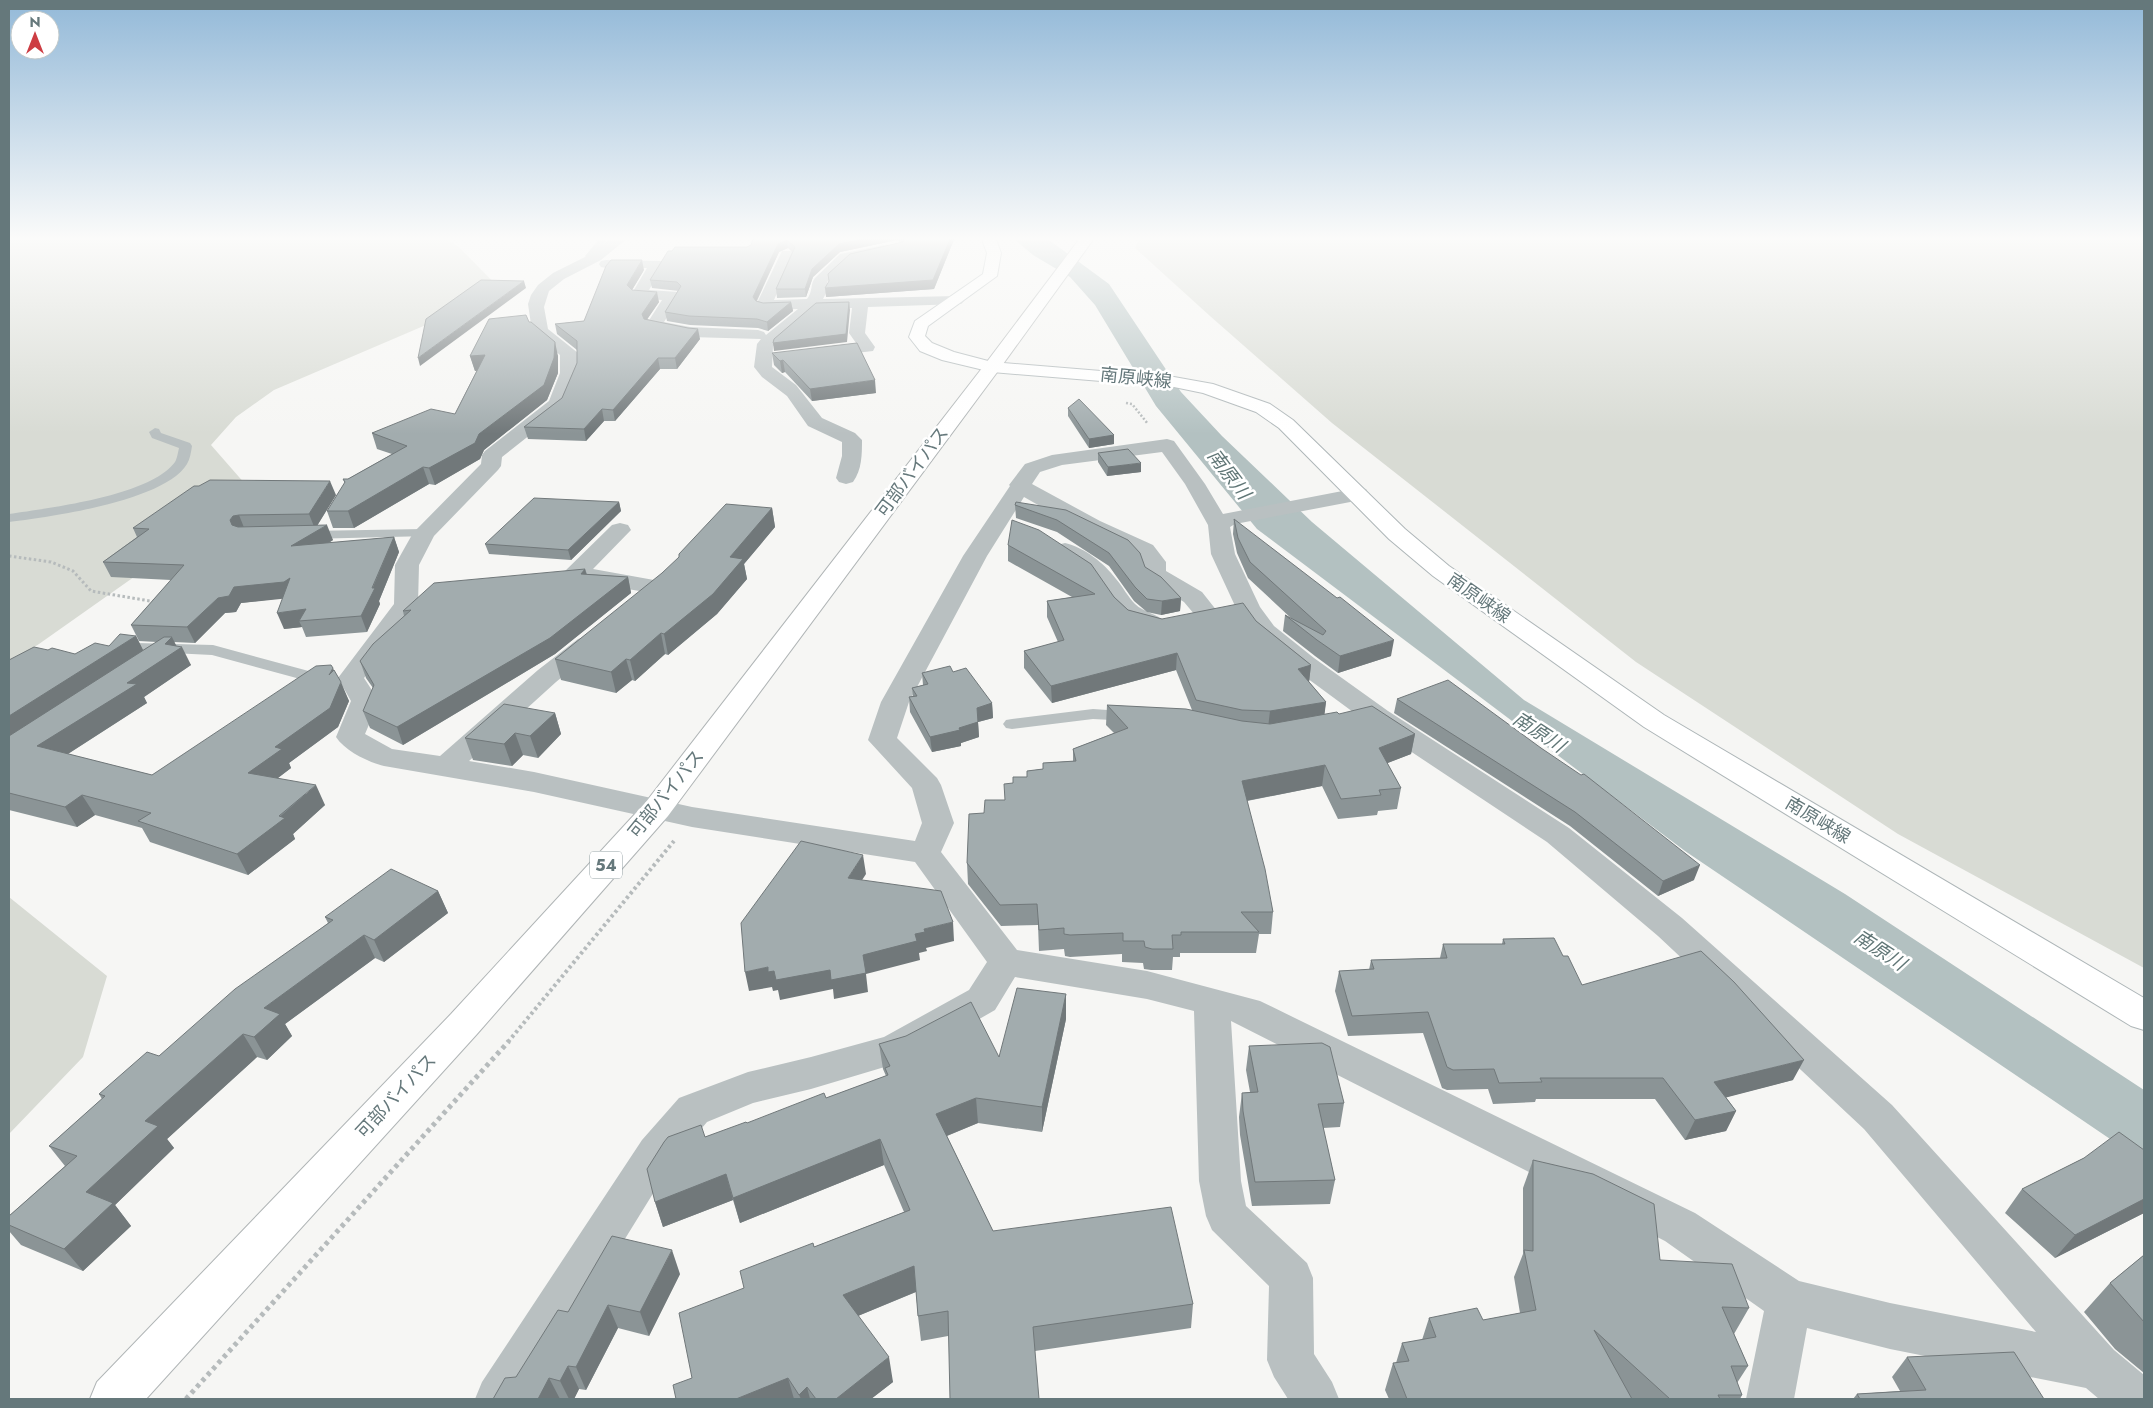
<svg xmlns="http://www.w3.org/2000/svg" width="2153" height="1408" font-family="Jost,'Noto Sans JP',sans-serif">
<rect width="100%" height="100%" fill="#f6f6f4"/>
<path fill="#d8dbd4" d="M9 237H443L459 247 503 292 274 390 236 417 211 445 253 493 39 644 9 663Z
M1140 237H2144V968L1898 834 1636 662 1332 423 1210 316 1135 248Z
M9 897 107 976 83 1057 9 1134Z"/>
<path fill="#b3c1c1" d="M1012 237H1045L1109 284 1181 392 1222 436 1312 522 1524 700 1845 894 2144 1090V1162L1685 851 1257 529 1156 406 1095 305 1070 277 1033 255Z"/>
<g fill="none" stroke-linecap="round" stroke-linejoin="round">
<g stroke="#aeb6b8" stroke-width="2">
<path id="secondary" d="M981 237H995L1001 253 997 276 928 326 925 336 932 343 954 352 992 362 1174 377 1213 384 1270 404 1293 420 1405 529 1449 566 1664 715 2144 998V1030L2131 1026 1644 727 1433 576 1389 539 1279 428 1256 412 1203 393 1174 387 992 372 942 360 920 351 909 337 915 321 983 274 987 253Z"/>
</g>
<g stroke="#b0b5b6" stroke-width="2">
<path id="highway" d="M1081 237H1095L998 371 668 816 477 1034 146 1399H90L97 1382 451 1014 646 802 986 363Z"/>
</g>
<path stroke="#b6bbbc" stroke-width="2.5" stroke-dasharray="2 2" stroke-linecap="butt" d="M1126 403 1132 404 1148 424"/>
<path stroke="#b6bbbc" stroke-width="3" stroke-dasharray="2.5 2.5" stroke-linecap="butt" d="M9 556 51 562 73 571 91 591 156 602"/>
<path stroke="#b6bbbc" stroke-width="4" stroke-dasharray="3 3" stroke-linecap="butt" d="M508 1042 674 841"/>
<path stroke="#b6bbbc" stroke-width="5" stroke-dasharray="4 4" stroke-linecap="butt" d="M186 1399 509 1041"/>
<path fill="#b9c0c1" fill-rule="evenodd" d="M601 237H609L594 256 598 260 596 262H590L585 256Z
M155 428 159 429 161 433 190 443 192 446C191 452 190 459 187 464 165 501 50 517 9 522V514C49 508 150 496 175 462 177 459 178 452 179 448L152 438 149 432Z
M424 529 429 530 431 533 429 536 308 539 303 538 301 535 303 532 308 531Z
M137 643 213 645 316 673 331 674 334 678 331 682 315 683 212 655 131 651 129 648 131 645Z
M1093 709 1137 712 1140 716 1137 720 1131 721 1093 719 1012 729 1006 728 1003 724 1006 720 1012 719Z"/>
<path fill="#b9c0c1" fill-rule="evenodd" d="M612 237H629L601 260 564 279 549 291 544 307 548 329 578 353V373L564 408 502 457 501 466 498 470 434 536 419 565 418 604 364 678 379 701 365 734 392 749 440 756 538 670 578 639 587 636 596 639 600 644 596 649 556 682 469 761 534 772 692 807 915 841 922 823 912 788 868 740 881 702 963 556 1010 486 1009 485 1025 464 1052 455 1167 439 1174 441 1205 484 1223 514 1358 488 1366 489 1369 494 1366 499 1235 524 1230 527 1235 554 1260 607 1274 626 1314 658 1388 711 1569 828 1682 918 1892 1105 2114 1350 2144 1375V1399H2099L2086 1388 1890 1349 1807 1328 1794 1399H1746L1764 1311 1665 1241 1231 1021 1241 1181 1246 1206 1307 1263 1313 1278 1314 1354 1332 1382 1339 1399H1288L1274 1377 1267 1360 1269 1286 1212 1230 1206 1216 1199 1181 1194 1011 1147 999 1015 977 995 1010 908 1060 811 1089 753 1103 707 1122 670 1166 526 1399H475L482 1382 642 1140 679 1098 748 1072 811 1057 884 1037 969 990 987 962 915 862 692 827 534 792 384 766C368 762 345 751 336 737L351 701 338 678 394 604 395 565 413 533 481 464 482 455 485 451 549 401 560 373V355L532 331 528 304 531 295 538 285 553 273 591 254ZM1162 452 1185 484 1208 525 1211 554 1236 608 1256 636 1296 670 1368 723 1547 842 1658 936 1864 1129 2036 1332 1890 1303 1799 1281 1695 1213 1260 1001 1147 971 1017 950 941 852 954 823 941 785 937 778 897 738 909 702 987 556 1024 497 1084 531 1137 555C1143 563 1140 571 1146 579L1184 602 1200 621 1209 623 1218 621 1221 616 1202 592 1166 571V562L1153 545 1100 521 1032 484 1040 472 1062 465Z
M884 245 891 249 889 252 850 260 827 282 828 289 823 299 956 296 961 298 964 301 961 304 868 307 865 333 875 347 873 351 821 357 815 356 813 352 815 348 856 343 849 333 852 308 816 309 773 346 772 367 796 385 822 418 855 433 862 440C862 454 862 470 853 482L846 484 839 482 836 478 842 456V442L808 426 787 396 762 377 754 367 757 344 761 339 690 337 648 328 646 325 662 300 634 298 631 295 647 268H606L601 267 599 264 601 261 606 260 662 261 664 264 649 290 678 292 681 295 664 322 690 327 758 330 764 332 766 335 798 309 764 310 758 308 756 305 782 251H792L794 254 774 300 807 299C813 292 810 284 815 278L840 254Z
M620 523 628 525 631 530 593 569 665 582 669 587 665 592 657 594 575 580 567 578 563 573 612 525Z
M1065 543C1085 548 1104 563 1116 579 1123 587 1128 597 1135 604 1144 613 1158 613 1165 623L1161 628C1122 638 1111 598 1090 577 1080 568 1068 562 1057 555L1054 550 1057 545Z"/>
<use href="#secondary" fill="#fff" fill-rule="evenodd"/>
<use href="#highway" fill="#fff" fill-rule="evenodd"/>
</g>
<path fill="#8b9496" d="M756 237H955L934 289 826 297 901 243 897 240 840 252 813 277 806 297 777 298 776 289 792 252 788 248 779 252 757 301 763 303 791 302 793 311 768 331 758 328 690 325 667 321 665 312 679 291 652 288 650 280 747 247 751 245Z
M644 270 632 290 659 302 647 319 700 339 677 369H660L615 421H604L586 441 528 439 524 427 562 398 577 363V350L557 334 555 324 584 321Z
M529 322 558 356V373L547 400 484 450 480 459 435 485 429 484 354 528H333L327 511 345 484 343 479H348L392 454 377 449 372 433 455 414 477 370 475 371 470 356Z
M772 353 876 393 812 401 785 372 782 373 774 365Z
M1068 408 1114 435V444L1089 448 1068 416Z
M1098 453 1141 472 1107 476 1098 462Z
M336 495 317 526 333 540 329 543 394 537 399 552 379 601 380 604 367 632 306 637 302 627 284 629 282 598 241 603 236 612 225 613 195 643 174 642 176 646 191 665 144 697 147 703 68 754 152 775 334 671 349 701 338 727 289 763 291 768 278 778 325 805 293 834 295 839 248 875 150 842 142 828 95 815 77 827 9 810V660L48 650 75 654 109 646 136 636 143 650 157 642 139 641 131 625 171 580 111 577 103 562 137 537 133 528Z
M619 502 621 511 571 560 489 554 485 544Z
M1015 505 1066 510 1145 567 1181 598 1180 611 1161 615 1147 612 1134 601 1109 566 1057 532 1016 518Z
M772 508 775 527 744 564 747 579 717 614 668 655 665 654 635 681 632 680 616 693 561 680 555 659Z
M1234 519 1391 656 1338 673 1315 656 1283 631 1285 615 1292 619 1248 578 1237 553 1233 534Z
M1008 545 1114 597 1128 610 1162 619 1256 621 1311 665 1309 682 1326 702 1324 714H1339L1415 734 1411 754 1387 763 1401 788 1397 809 1378 811 1377 815 1338 819 1322 786 1247 801 1273 912 1271 934H1259L1256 953H1180V957H1173L1172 970H1151L1144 969 1143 963 1122 962V954L1070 957 1065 956 1064 949 1039 951 1038 925 1001 926 968 884 967 863 984 813 1005 800 1013 783V777H1027V771L1043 769V763L1073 761V749L1114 733 1106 725 1107 705 1192 710 1176 670 1052 703 1024 668V651L1058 642 1047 617V601L1072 597 1008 561Z
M585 569 587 574 628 577 631 593 555 654 403 745 370 728 363 711 373 688 366 678 360 661 404 616 403 611Z
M953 672 992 703 993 718 978 722 979 737 961 743V746L932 752 910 712 909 697 913 696 912 688 923 685 922 673Z
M1397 699 1541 748 1694 880 1658 896 1570 826 1394 713Z
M555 713 561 734 538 758 523 755 512 766 473 760 465 738Z
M438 891 448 913 384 962 375 958 285 1024 292 1036 267 1060 257 1057 167 1139 174 1148 115 1205 131 1226 83 1271 21 1245 9 1231V1216L65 1166 49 1146 102 1099 99 1094 159 1056 328 923 325 917Z
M1503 939 1563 956 1582 985 1793 1080 1726 1097 1736 1111 1726 1131 1685 1140 1655 1099H1536L1535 1102 1493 1104 1488 1089 1447 1090 1442 1088 1423 1033 1348 1036 1335 991 1339 971 1369 970 1371 960 1440 958 1443 944H1502Z
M1066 994V1019L1042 1132 978 1123 947 1136 993 1231 1193 1304 1191 1328 1035 1351 948 1336 921 1341 918 1316 916 1292 858 1316 893 1382 871 1399H676L692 1378 744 1288 814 1247 904 1212 884 1165 740 1223 733 1200 663 1227 655 1202 705 1137 826 1098 886 1076 883 1069 879 1044 999 1057Z
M1249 1046 1344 1103 1340 1127 1323 1128 1335 1180 1330 1204 1252 1206 1240 1135 1239 1117 1242 1093 1250 1092 1246 1070Z
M2144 1150V1213L2055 1258 2005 1213 2022 1189 2084 1158Z
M1533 1160 1660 1260 1749 1308 1734 1334 1748 1366 1737 1383 1742 1395 1740 1399H1389L1385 1390 1393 1363H1396L1402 1343 1422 1340 1429 1318 1483 1320 1520 1313 1514 1277 1523 1254V1188Z
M2144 1255V1373L2115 1349 2084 1312 2110 1283Z
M680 1274 649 1336 618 1328 586 1390 579 1389 574 1399H493L516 1377 568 1312Z
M1907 1357 2044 1399H1853L1857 1394 1900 1391 1892 1377Z"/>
<path fill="#71787a" d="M875 237H896L897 240 840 252 813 277 806 297 805 289 812 269 839 244Z
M951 237H955L934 289 826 297 825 288Z
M787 240 788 248 779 252 754 306 753 297 778 244Z
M642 260 644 270 629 295 627 285Z
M524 281 526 288 420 366 418 358Z
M657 292 659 302 644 324 642 314Z
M791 302 793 311 768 331 767 322Z
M849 302 850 310 847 342 774 351 773 343Z
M698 329 700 339 677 369 675 358Z
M555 342 558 356V373L547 400 484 450 480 459 435 485 429 468 479 434Z
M485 355 489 370 475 371 470 356Z
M658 358 660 369 615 421 613 410Z
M783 360 785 372 782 373 780 361Z
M875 380 876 393 812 401 810 389Z
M602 409 604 421 586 441 584 429Z
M1114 435V444L1089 448V439Z
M1141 463V472L1107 476 1108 467Z
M423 467 429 484 354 528 348 511Z
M330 481 336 495 315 529 309 514Z
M619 502 621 511 571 560 568 550Z
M772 508 775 527 744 564 747 579 717 614 668 655 664 634Z
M239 515 245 530 236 535 230 520 233 516Z
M327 525 333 540 297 561 291 546Z
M394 537 399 552 379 601 380 604 367 632 361 616Z
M585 569 589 585 581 574Z
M628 577 631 593 555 654 403 745 397 727Z
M290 578V598L241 603 236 612 225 613 195 643 187 627 218 598 234 587Z
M1181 598 1180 611 1161 615 1162 601Z
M306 609 299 621 302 627 284 629 277 613Z
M661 633 665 654 635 681 630 660Z
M136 636 145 654 9 743V716Z
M172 637 178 649 182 647 191 665 144 697 147 703 49 766 37 746 127 683Z
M1394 640 1391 656 1338 673 1340 656Z
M1177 653 1176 670 1052 703 1051 686Z
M626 659 632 680 616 693 611 672Z
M1311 665 1309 682 1298 669Z
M333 668 340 685 341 682 349 701 338 727 289 763 291 768 258 793 248 773 275 747 329 675Z
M1326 702 1324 719 1268 728 1270 711Z
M992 703 993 718 978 722 979 737 961 743V746L932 752 930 737 977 708Z
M555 713 561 734 538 758 530 736Z
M515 733 523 755 512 766 504 744Z
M1415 734 1411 754 1375 768 1379 748Z
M1325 765 1322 786 1240 802 1242 781Z
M316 785 325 805 293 834 295 839 248 875 237 854Z
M82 795 95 815 77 827 65 807Z
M863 855 866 874 851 897 848 878Z
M1700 865 1694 880 1658 896 1663 881Z
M438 891 448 913 384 962 374 940Z
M953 922 954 941 926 948 927 951 919 953 920 960 866 974 868 992 834 999 833 989 780 1000 778 990 773 991 772 987 749 991 745 972 768 967 863 955 915 934 924 929Z
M364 935 375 958 285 1024 292 1036 267 1060 254 1037 264 1008Z
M1066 994V1019L1042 1132V1107Z
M243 1034 257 1057 167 1139 174 1148 115 1205 131 1226 83 1271 64 1249 86 1192 145 1121Z
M1804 1060 1793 1080 1705 1103 1714 1082Z
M976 1098 978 1123 939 1139 936 1114Z
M1736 1111 1726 1131 1685 1140 1695 1120Z
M880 1139 884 1165 740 1223 733 1198Z
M726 1174 733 1200 663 1227 655 1202Z
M2144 1199V1213L2055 1258 2075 1235Z
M672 1250 680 1274 649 1336 640 1312Z
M914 1266 918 1291 848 1320 843 1295Z
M608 1305 618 1328 586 1390 576 1367Z
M889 1357 893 1382 871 1399H836Z
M568 1366 579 1389 574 1399H569L560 1381Z
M549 1378 560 1399H538Z
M788 1378 794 1399H736Z
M807 1387 810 1399H801L799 1395Z"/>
<path fill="#a2acae" stroke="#71787a" d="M756 237H875L839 244 812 269 805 289H776L795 247 787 240 778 244 753 297 756 301 763 303 791 302 767 322 757 319 689 316 665 312 681 286 677 282 650 280 668 251H672L675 247H747L751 245 753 239Z
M903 237H951L933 280 825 288 829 281 828 274 850 254 903 242 905 238Z
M611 260H642L627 285 632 290 657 292 642 314 644 319 688 328 698 329 675 358H658L613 410 602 409 584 429 524 427 562 398 577 363V341L555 324 584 321 606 266Z
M481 280 524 281 418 358 426 319Z
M849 302 846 334 773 343 774 339 816 303Z
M526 315 529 322H531L555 342 554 358 544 385 479 434 475 443 429 468 423 467 348 511H327L345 482 343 479H348L407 446 372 433 431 409 455 414 485 355 470 356 489 319Z
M857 343 875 380 810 389 783 360 780 361 772 353Z
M1079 399 1114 435 1089 439 1068 408Z
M1128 449 1141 463 1108 467 1098 453Z
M210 480 330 481 309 514 239 515 233 516 230 520 232 525 238 527 327 525 291 546 394 537 372 588H375L361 616 299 621 306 609 277 613 290 578 284 582 234 587 229 596 218 598 187 627 131 625 184 565 103 562 149 529 133 528 194 486H199Z
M534 498 619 502 568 550 485 544Z
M1016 502 1066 510 1128 540 1140 553 1145 567 1161 577 1181 598 1162 601 1147 599 1135 587 1109 553 1057 520 1015 505Z
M726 504 772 508 730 557 743 559 713 594 664 634 661 633 630 660 626 659 611 672 555 659 662 573 679 557V554Z
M1234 519 1337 598 1340 597 1394 640 1340 656 1317 640 1285 615 1323 635 1326 631 1250 562 1238 538Z
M1012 520 1039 530 1091 564 1114 597 1128 610 1162 619 1243 603 1256 621 1311 665 1298 669 1326 702 1270 711 1242 710 1196 700 1177 653 1051 686 1024 651 1064 640 1047 601 1095 594 1008 545Z
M585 569 581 574 628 577 550 638 397 727 363 711 374 685 360 661 373 644 411 610 403 611 434 583Z
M120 634 136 636 9 716V660L34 647 48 650 52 648 75 654 95 643 109 646Z
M164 637H172L165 644 182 647 127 683 137 684 37 746 152 775 316 666 331 665 333 668 329 675 334 670 341 682 330 708 275 747 282 749 248 773 316 785 279 816 285 818 237 854 138 821 151 813 82 795 65 807 9 793V736Z
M950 666 953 672 966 668 992 703 977 708 978 722 959 728 960 730 930 737 909 697 917 696 912 688 928 684 922 673Z
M1448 680 1541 748 1581 775 1584 774 1700 865 1663 881 1575 812 1397 699Z
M504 704 555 713 530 736 515 733 504 744 465 738Z
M1107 705 1186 709 1242 721 1270 724 1337 712 1339 714 1372 706 1415 734 1379 748 1401 788 1379 790 1381 795 1341 799 1325 765 1242 781 1265 869 1273 912H1241L1259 932H1181V935H1172L1173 949H1152L1145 947 1144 941H1123V933L1070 935 1064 934V928L1039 930 1037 904 1000 905 967 863 969 814 984 813 985 800H1005L1004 784 1013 783V777H1027V771L1043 769V763L1076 761 1073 749 1128 728Z
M801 841 863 855 848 878 941 891 953 922 924 929 925 932 915 934 917 941 863 955 866 973 831 980 830 970 776 980 774 971 768 972V967L745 972 741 923Z
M391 869 438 891 374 940 364 935 264 1008 280 1014 254 1037 243 1034 145 1121 158 1126 86 1192 113 1203 64 1249 9 1225V1216L77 1156 49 1146 105 1096 99 1094 147 1052 159 1056 235 989 333 920 325 917Z
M1554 938 1563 956H1568L1582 985 1701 951 1734 982 1804 1060 1714 1082 1736 1111 1695 1120 1663 1078H1540L1542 1082 1499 1083 1494 1069 1453 1070 1447 1067 1428 1012 1352 1016 1339 971 1374 969 1371 960 1447 958 1443 944H1505L1503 939Z
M1017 988 1066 994 1042 1107 976 1098 936 1114 993 1231 1171 1207 1193 1304 1033 1327 1039 1399H950L948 1311 918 1316 914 1266 843 1295 889 1357 836 1399H816L807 1387 799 1395 788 1378 736 1399H676L673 1385 692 1378 679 1313 744 1288 740 1271 813 1243 814 1247 910 1210 880 1139 733 1198 726 1174 655 1202 647 1169 664 1142 668 1137 701 1125 705 1137 746 1122 747 1123 824 1093 826 1098 888 1075 885 1068 890 1066 879 1044 906 1036 971 1002 999 1057Z
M1322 1043 1330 1047 1344 1103 1318 1104 1335 1180 1255 1182 1243 1111 1242 1093 1258 1092 1249 1046Z
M2119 1132 2144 1150V1199L2075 1235 2022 1189 2084 1158Z
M1533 1160 1593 1174 1654 1204 1660 1260 1732 1264 1749 1308 1722 1307 1748 1366H1731L1742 1395H1718L1720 1399H1670L1594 1330 1632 1399H1407L1393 1363 1409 1361 1402 1343 1436 1337 1429 1318 1477 1308 1483 1320 1536 1310 1524 1250 1533 1251Z
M612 1236 672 1250 640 1312 608 1305 576 1367 568 1366 560 1381 549 1378 538 1399H493L505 1378 516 1377 558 1310 568 1312Z
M2144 1255V1322L2110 1283Z
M2014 1352 2044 1399H1860L1857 1394 1926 1390 1907 1357Z"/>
<linearGradient id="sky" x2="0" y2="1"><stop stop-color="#93b9d8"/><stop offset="0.55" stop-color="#fbfbfa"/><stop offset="1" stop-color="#fbfbfa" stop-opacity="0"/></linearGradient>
<rect width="2153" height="434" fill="url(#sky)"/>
<g text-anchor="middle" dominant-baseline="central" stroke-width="5" stroke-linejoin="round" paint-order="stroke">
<rect fill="#fff" stroke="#93a0a3" stroke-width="1" x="590" y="851.5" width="32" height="27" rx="4"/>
<g font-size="16" font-weight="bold" fill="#65787b">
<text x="606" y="865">54</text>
</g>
<g font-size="18" fill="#65787b" stroke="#fff">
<text transform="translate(1136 378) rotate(6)">南原峡線</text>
<text transform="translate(912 472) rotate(-53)">可部バイパス</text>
<text transform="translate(1479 598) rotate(35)">南原峡線</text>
<text transform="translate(666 794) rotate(-51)">可部バイパス</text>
<text transform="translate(1818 820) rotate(31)">南原峡線</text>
<text transform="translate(396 1096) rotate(-47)">可部バイパス</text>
</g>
<g font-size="19" font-style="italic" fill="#607676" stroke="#fff">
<text transform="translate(1229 474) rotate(53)">南原川</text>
<text transform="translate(1539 732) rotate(33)">南原川</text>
<text transform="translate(1880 950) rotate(33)">南原川</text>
</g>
</g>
<rect width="2153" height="1408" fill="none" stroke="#65787b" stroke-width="20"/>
<g transform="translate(35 35)"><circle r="24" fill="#ffffff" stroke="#c1c9ca"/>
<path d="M0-4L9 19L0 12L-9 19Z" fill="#cd3d43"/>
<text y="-8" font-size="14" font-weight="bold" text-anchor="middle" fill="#65787b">N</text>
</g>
</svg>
